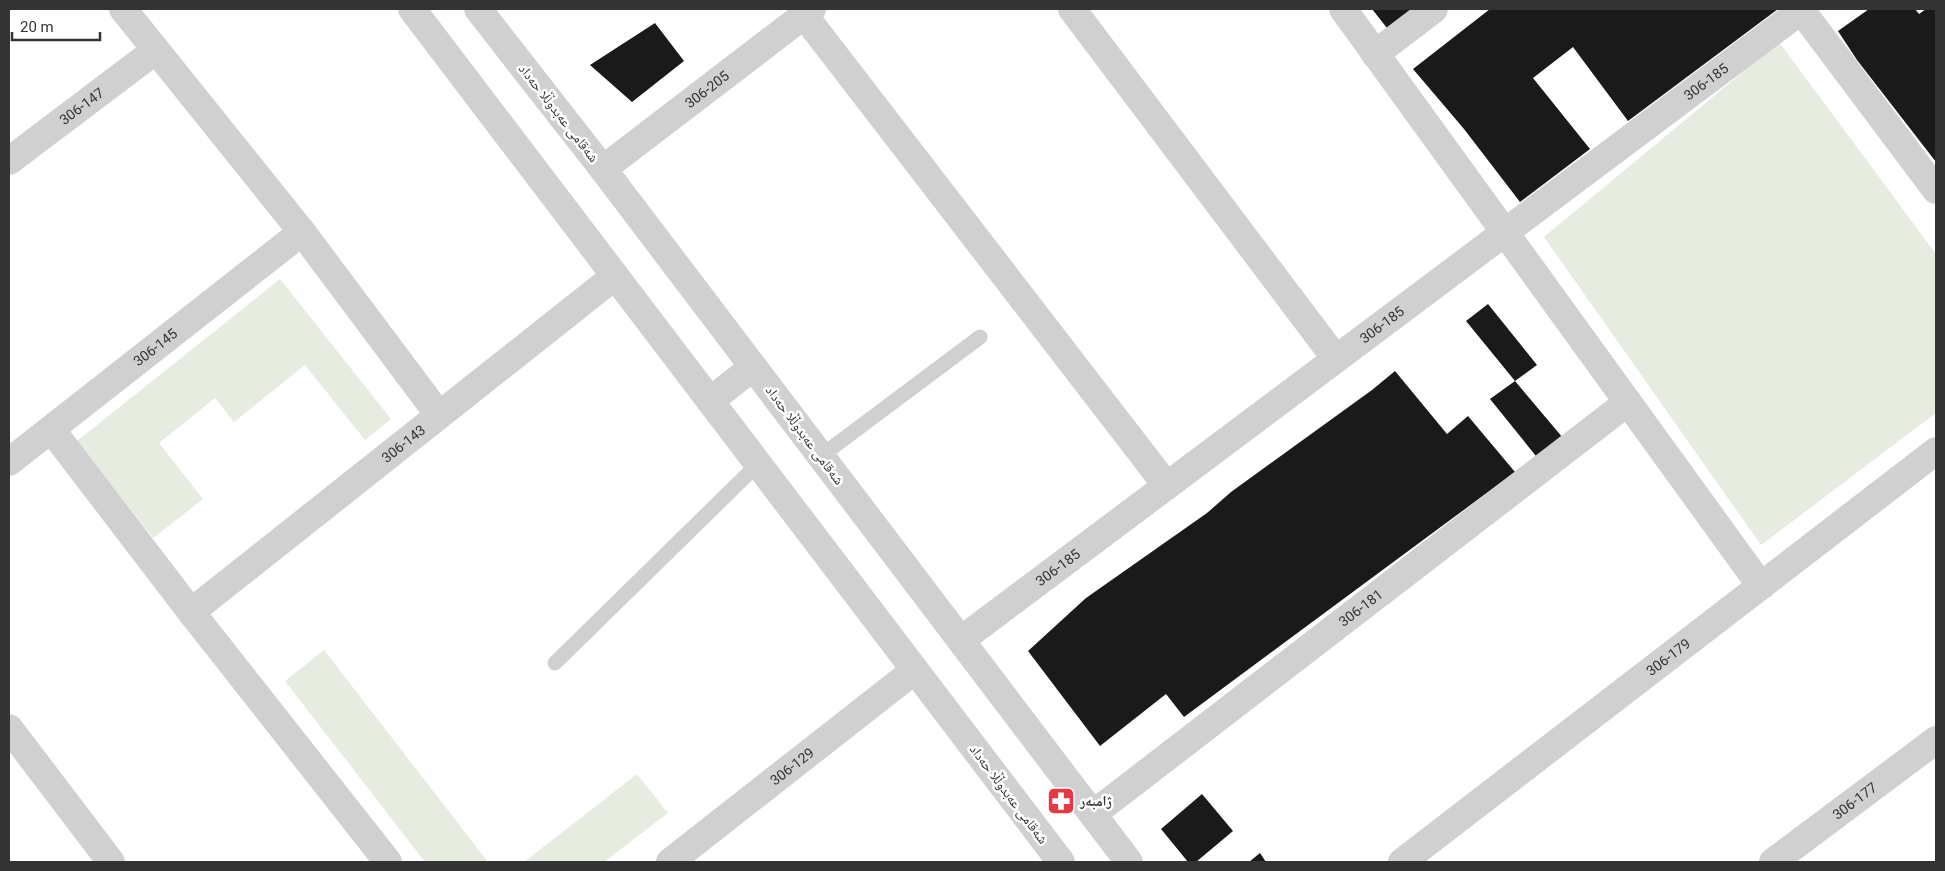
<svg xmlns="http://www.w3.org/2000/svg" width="1945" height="871" font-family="Roboto,'Noto Naskh Arabic',sans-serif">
<rect width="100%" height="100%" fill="#fff"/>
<path fill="#e6ecdf" d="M1779 42 1936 254V413L1761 545 1544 237Z
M280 279 391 419 365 440 305 365 234 422 215 398 159 443 203 499 153 538 77 441Z
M324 650 488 862H425L285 681Z
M637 774 668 813 604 862H524Z"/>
<path fill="#1a1a1a" d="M1372 9H1414L1387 28Z
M1490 9H1778L1628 121 1573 47 1533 78 1590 149 1520 202 1464 129 1413 69Z
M1869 9H1915L1919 14 1926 9H1936V162L1857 60 1838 31Z
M655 23 684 61 632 102 590 65Z
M1488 304 1537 365 1515 381 1563 438 1536 456 1490 399 1515 381 1466 321Z
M1395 371 1447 434 1468 416 1515 472 1184 717 1166 694 1100 746 1028 651 1086 598 1207 513 1231 492 1372 390Z
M1202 794 1233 831 1196 862H1188L1161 829Z
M1260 853 1266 862H1249Z"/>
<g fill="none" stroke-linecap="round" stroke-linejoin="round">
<path stroke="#d0d0d0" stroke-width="15" d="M821 456 980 337
M555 663 758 464"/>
<g stroke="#d0d0d0" stroke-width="28">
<path d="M123 9 302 232 439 415"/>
<path d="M1072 9 1336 359"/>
<path d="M1343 9 1761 586"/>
<path d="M1801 10 1936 190"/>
<path d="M804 15 1167 486"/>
<path d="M1375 54 1434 9"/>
<path id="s1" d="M9 161 156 50"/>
<path id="s2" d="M603 169 812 9"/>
<path d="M51 429 191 612 388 862"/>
<path id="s3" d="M9 462 302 232"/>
<path id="s4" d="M191 612 615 276"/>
<path id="s5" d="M961 640 1803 9"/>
<path d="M9 728 111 862"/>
<path id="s6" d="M1093 814 1628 402"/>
<path id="s7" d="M670 862 915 670"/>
<path id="s8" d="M1402 862 1936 451"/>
<path id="s9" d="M1773 862 1936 740"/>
</g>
<path stroke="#d0d0d0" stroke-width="28" d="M412 9 1061 862
M478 9 603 169 1129 862
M710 401 753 367"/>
</g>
<defs>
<g id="pharmacy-square" transform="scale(1.4375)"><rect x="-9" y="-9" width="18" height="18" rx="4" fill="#e63946" stroke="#fff"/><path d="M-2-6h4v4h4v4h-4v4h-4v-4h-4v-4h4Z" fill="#fff"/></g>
</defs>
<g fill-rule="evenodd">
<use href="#pharmacy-square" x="1061" y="801"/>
</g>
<g text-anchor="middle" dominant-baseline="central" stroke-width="5" stroke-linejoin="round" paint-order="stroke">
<g font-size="14" fill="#333" stroke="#fff">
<text stroke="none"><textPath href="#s5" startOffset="931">306-185</textPath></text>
<text stroke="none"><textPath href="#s2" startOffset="131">306-205</textPath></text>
<text stroke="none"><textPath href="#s1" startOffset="91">306-147</textPath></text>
<text transform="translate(559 113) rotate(52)">شەقامی عەبدوڵڵا حەداد</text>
<text stroke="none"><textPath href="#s5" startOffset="526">306-185</textPath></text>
<text stroke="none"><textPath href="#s3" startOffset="186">306-145</textPath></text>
<text transform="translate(805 435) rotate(53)">شەقامی عەبدوڵڵا حەداد</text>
<text stroke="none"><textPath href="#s4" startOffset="271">306-143</textPath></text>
<text stroke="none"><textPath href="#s5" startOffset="121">306-185</textPath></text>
<text stroke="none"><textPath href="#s6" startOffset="338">306-181</textPath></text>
<text stroke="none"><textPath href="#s8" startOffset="336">306-179</textPath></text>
<text stroke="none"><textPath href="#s7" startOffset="155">306-129</textPath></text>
<text transform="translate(1009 794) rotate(53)">شەقامی عەبدوڵڵا حەداد</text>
<text stroke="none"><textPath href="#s9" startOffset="102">306-177</textPath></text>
</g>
<g font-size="14" font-weight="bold" fill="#333" stroke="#fff" text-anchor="start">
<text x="1080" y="801">ژامبەر</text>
</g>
</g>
<rect width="1945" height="871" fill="none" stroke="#333333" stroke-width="20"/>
<path d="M12 32v8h88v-8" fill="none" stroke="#333333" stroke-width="2.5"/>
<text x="20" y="32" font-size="15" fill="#333333" stroke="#ffffff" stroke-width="4" paint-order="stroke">20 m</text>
</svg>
